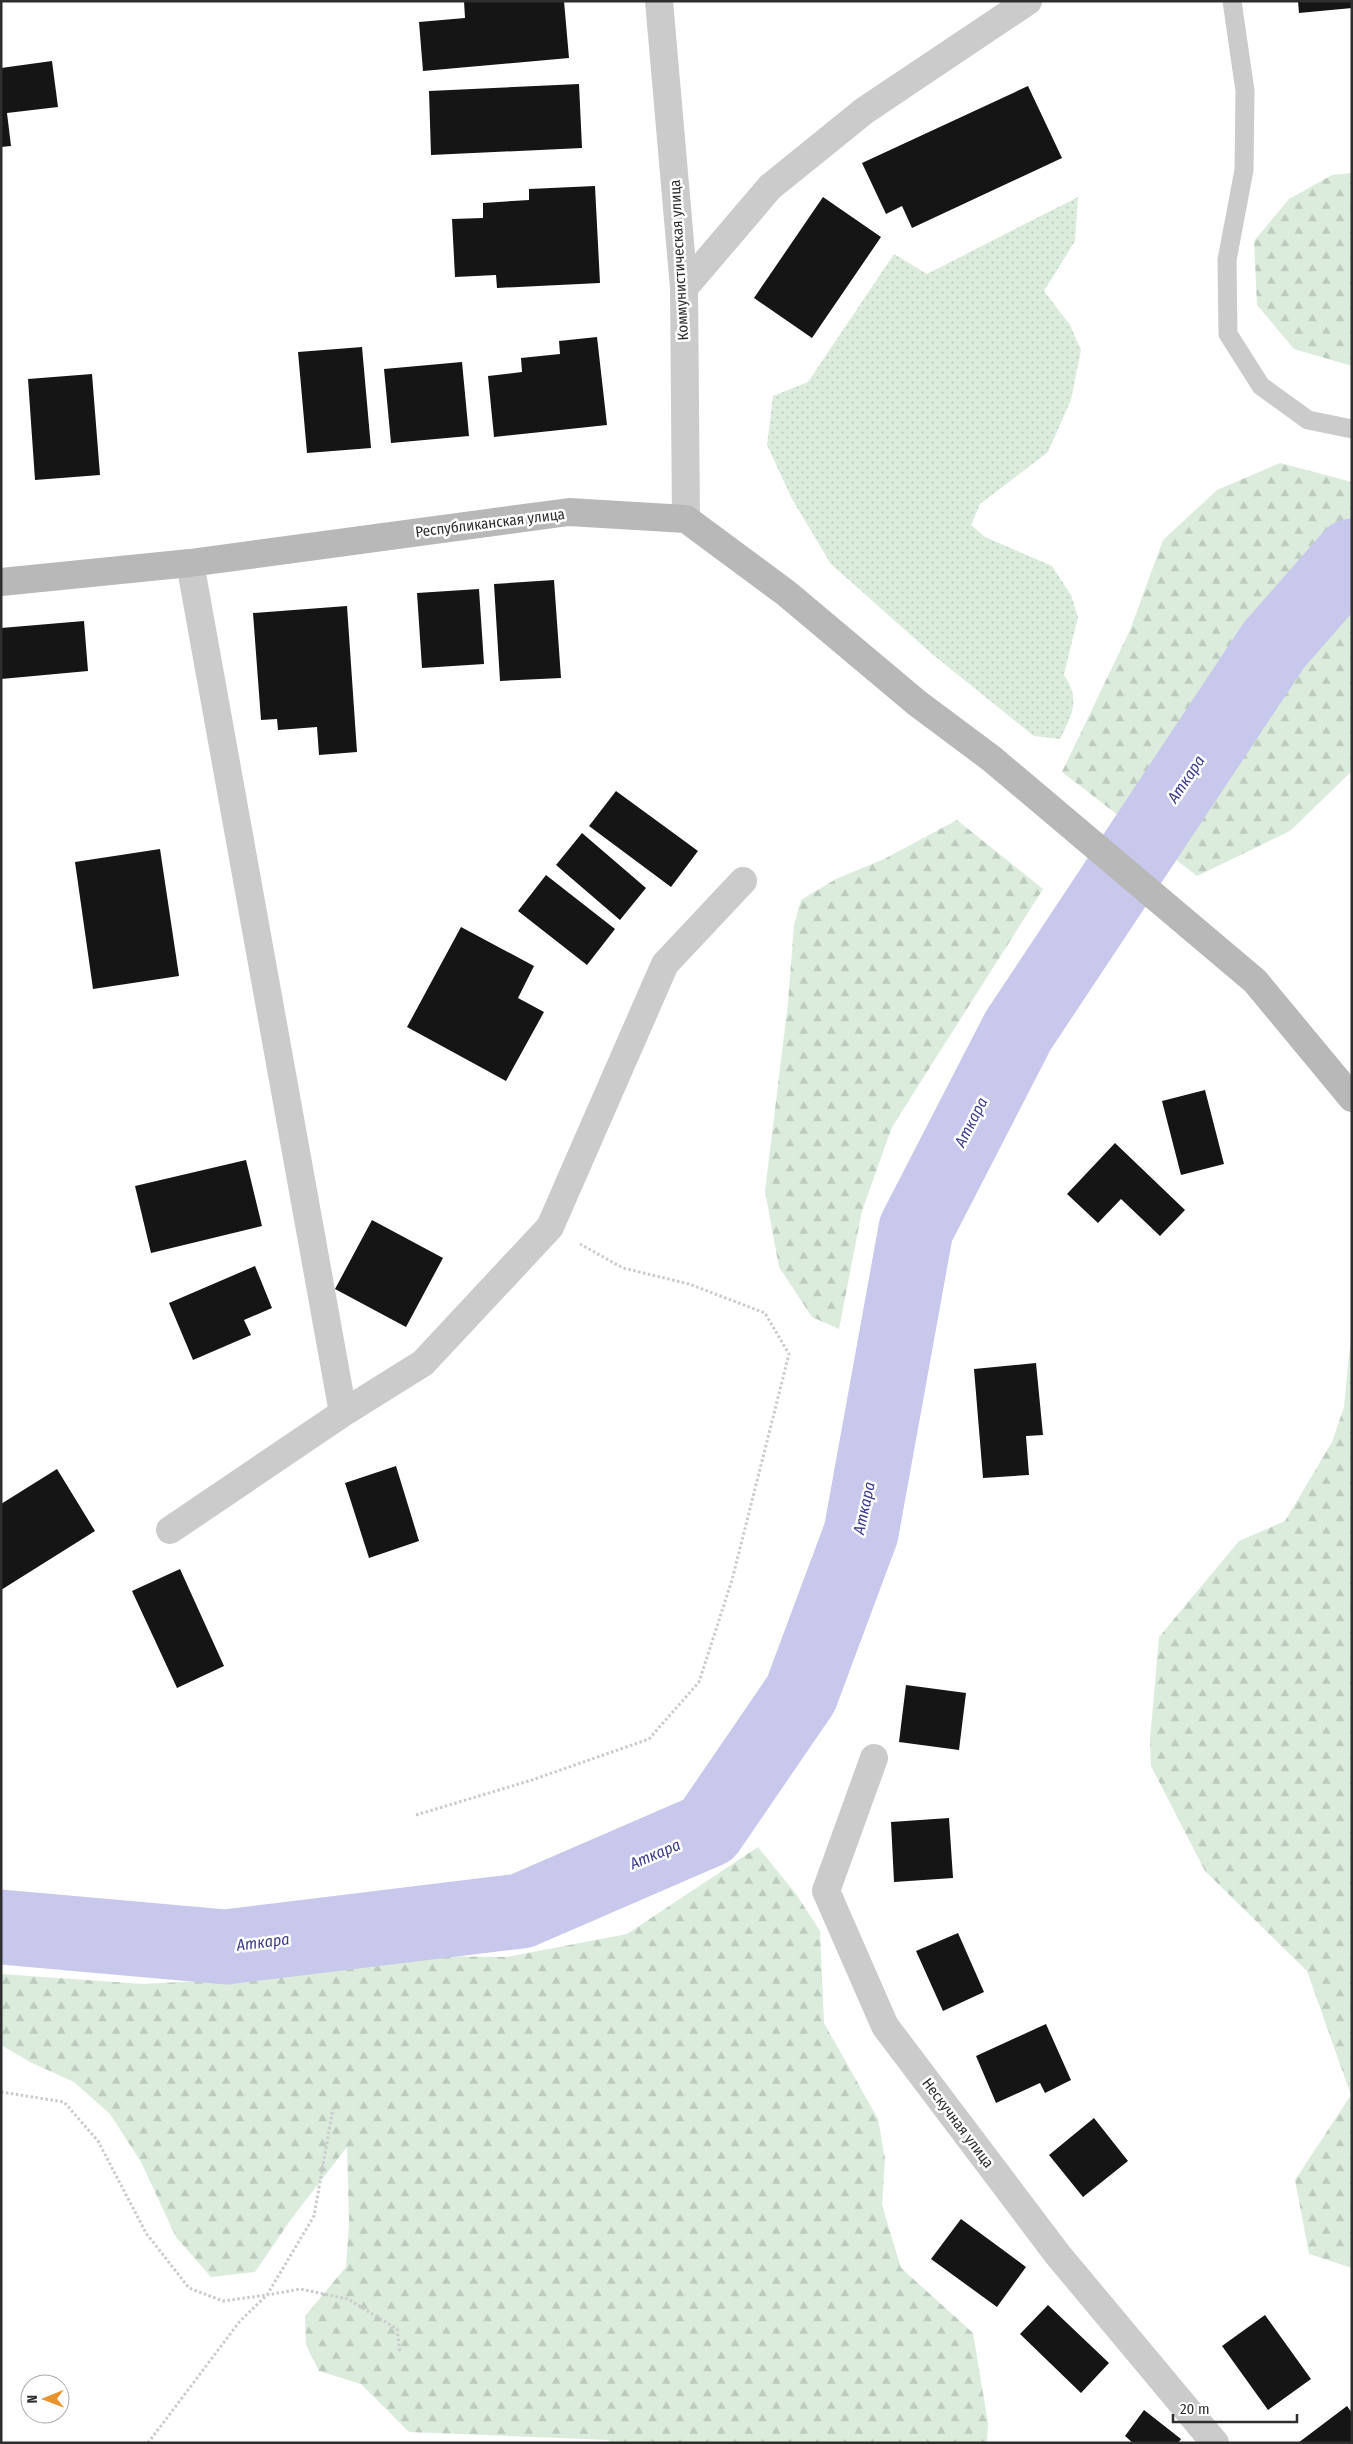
<svg xmlns="http://www.w3.org/2000/svg" width="1353" height="2444" font-family="'Fira Sans Condensed',sans-serif">
<defs>
<pattern id="grass-dots" width="8" height="8" patternUnits="userSpaceOnUse" patternTransform="scale(1.25)"><rect width="8" height="8" fill="#dbecdd"/><path d="M2 2h.1M6 6h.1" fill="none" stroke="#bccbbe" stroke-width="1.8" stroke-linecap="round"/></pattern>
<pattern id="forest-firs" width="22" height="20" patternUnits="userSpaceOnUse" patternTransform="scale(1.25)"><rect width="22" height="20" fill="#dbecdd"/><path d="M5 1l3.5 6h-7zM16 11l3.5 6h-7z" fill="#bccbbe"/></pattern>
</defs>
<rect width="100%" height="100%" fill="#fff"/>
<path fill="url(#grass-dots)" d="M1078 197 1075 241 1044 291 1070 325 1081 350 1071 400 1048 452 980 504 971 525 985 537 1052 566 1071 595 1078 617 1064 675C1081 699 1072 715 1060 739L1034 736 932 654 831 564 792 499 767 445 773 396 808 382 894 254 927 274Z"/>
<path fill="url(#forest-firs)" d="M1352 173V366L1294 349 1257 305 1254 241 1289 199 1332 175Z
M1280 463 1352 482V771L1290 831 1197 876 1062 772 1130 630 1163 540 1217 490Z
M957 820 1043 889 892 1127 862 1211 839 1329 812 1317 779 1267 765 1191 788 1003 794 925 801 900 836 879 884 859Z
M1352 1325V2268L1309 2254 1295 2180 1351 2095 1307 1971 1205 1871 1151 1766 1150 1740 1159 1637 1239 1541 1285 1521 1332 1442 1344 1407Z
M758 1847 796 1894 820 1931 824 2023 878 2119 885 2159 882 2205 901 2268 973 2333 988 2423 987 2443H612L608 2440 409 2432 361 2384 319 2371 306 2345 305 2316 346 2267 349 2223 347 2147 292 2218 255 2272 211 2277 176 2237 141 2162 110 2114 74 2082 30 2062 1 2045V1974L143 1984 291 1976 420 1956 507 1957 627 1934Z"/>
<g fill="none" stroke-linecap="round" stroke-linejoin="round">
<path stroke="#c8c7ec" stroke-width="75" d="M1 1927 226 1947 521 1911 708 1830 801 1694 861 1533 916 1229 1018 1031 1274 645 1352 556"/>
</g>
<path fill="#151515" d="M464 1H564L569 58 423 71 419 22 465 18Z
M1298 1H1352V8L1299 13Z
M52 61 58 107 7 113 11 146 1 147V68Z
M579 84 582 148 431 155 429 91Z
M1028 86 1062 158 912 228 902 206 886 214 862 163Z
M595 186 600 283 497 288 496 275 455 277 452 219 483 218V203L529 200V189Z
M823 197 881 237 812 338 754 298Z
M597 337 607 425 494 437 488 376 522 372 521 358 560 354 559 341Z
M362 347 371 448 307 453 298 352Z
M462 362 469 436 391 443 384 369Z
M92 374 100 475 35 480 28 379Z
M554 580 561 678 500 681 494 584Z
M479 589 484 664 422 668 417 593Z
M347 606 357 752 319 755 317 727 278 730 277 719 261 720 253 613Z
M84 621 88 671 1 679V628Z
M616 791 698 851 671 887 589 826Z
M582 833 646 888 620 920 556 865Z
M160 849 179 976 93 989 75 862Z
M546 875 615 929 587 965 518 911Z
M461 927 534 966 518 998 544 1012 506 1081 407 1027Z
M1205 1090 1224 1164 1181 1175 1162 1101Z
M1115 1143 1185 1210 1160 1236 1121 1199 1098 1223 1067 1194Z
M246 1160 262 1226 151 1253 135 1186Z
M372 1220 443 1258 406 1327 335 1289Z
M255 1266 272 1308 244 1320 251 1335 193 1360 169 1303Z
M1036 1363 1043 1435 1026 1436 1029 1475 983 1478 974 1369Z
M396 1466 419 1541 369 1558 345 1483Z
M57 1469 95 1531 1 1590V1504Z
M180 1569 224 1666 177 1688 132 1591Z
M906 1685 966 1693 959 1750 899 1742Z
M949 1818 953 1878 894 1882 891 1822Z
M958 1933 984 1992 943 2011 916 1951Z
M1046 2024 1071 2080 1045 2093 1040 2083 996 2103 976 2056Z
M1094 2118 1128 2161 1083 2197 1049 2155Z
M961 2219 1026 2267 997 2307 931 2259Z
M1048 2305 1109 2363 1081 2393 1020 2334Z
M1265 2315 1311 2379 1268 2410 1222 2346Z
M1347 2406 1352 2413V2443H1298Z
M1144 2410 1181 2439 1178 2443H1133L1125 2436Z"/>
<g fill="none" stroke-linecap="round" stroke-linejoin="round">
<path stroke="#cbcbcb" stroke-width="3" stroke-dasharray="2.5 2.5" stroke-linecap="butt" d="M416 1815 532 1780 649 1739 699 1682 732 1580 789 1354 765 1313 689 1284 623 1268 580 1244
M1 2092 64 2102 98 2141 146 2233 189 2288 223 2301 267 2295 314 2216 333 2108
M148 2443 240 2321 267 2295 300 2289 348 2299 397 2329 400 2353"/>
<path stroke="#cbcbcb" stroke-width="19" d="M1232 1 1245 91 1244 170 1227 260 1228 334 1261 386 1308 420 1352 429"/>
<path stroke="#cbcbcb" stroke-width="28" d="M659 1 684 288 686 519
M684 288 770 187 864 111 1028 1
M190 563 343 1413
M170 1530 343 1413 423 1363 550 1227 665 964 743 881
M874 1758 826 1891 885 2026 1058 2255 1215 2443"/>
<path stroke="#b8b8b8" stroke-width="28" d="M1 582 190 563 569 512 686 519 786 593 917 703 992 759 1255 981 1352 1098"/>
</g>
<g text-anchor="middle" dominant-baseline="central" stroke-width="5" stroke-linejoin="round" paint-order="stroke">
<g font-size="15" fill="#2e2e2e" stroke="#fff">
<text transform="translate(679 260) rotate(-93)">Коммунистическая улица</text>
<text transform="translate(490 523) rotate(-7)">Республиканская улица</text>
<text transform="translate(958 2123) rotate(53)">Нескучная улица</text>
</g>
<g font-size="16" font-style="italic" fill="#3c3b91" stroke="#fff">
<text transform="translate(1186 779) rotate(-56)">Аткара</text>
<text transform="translate(971 1122) rotate(-63)">Аткара</text>
<text transform="translate(864 1508) rotate(-78)">Аткара</text>
<text transform="translate(655 1854) rotate(-23)">Аткара</text>
<text transform="translate(263 1942) rotate(-7)">Аткара</text>
</g>
</g>
<rect width="1353" height="2444" fill="none" stroke="#2e2e2e" stroke-width="5"/>
<g transform="translate(45 2399) rotate(269)"><circle r="24" fill="#ffffff" stroke="#ababab"/>
<path d="M0-4L9 19L0 12L-9 19Z" fill="#e7932e"/>
<text y="-8" font-size="14" font-weight="bold" text-anchor="middle" fill="#2e2e2e">N</text>
</g>
<path d="M1173 2414v8h124v-8" fill="none" stroke="#2e2e2e" stroke-width="2.5"/>
<text x="1180" y="2414" font-size="15" fill="#2e2e2e" stroke="#ffffff" stroke-width="4" paint-order="stroke">20 m</text>
</svg>
